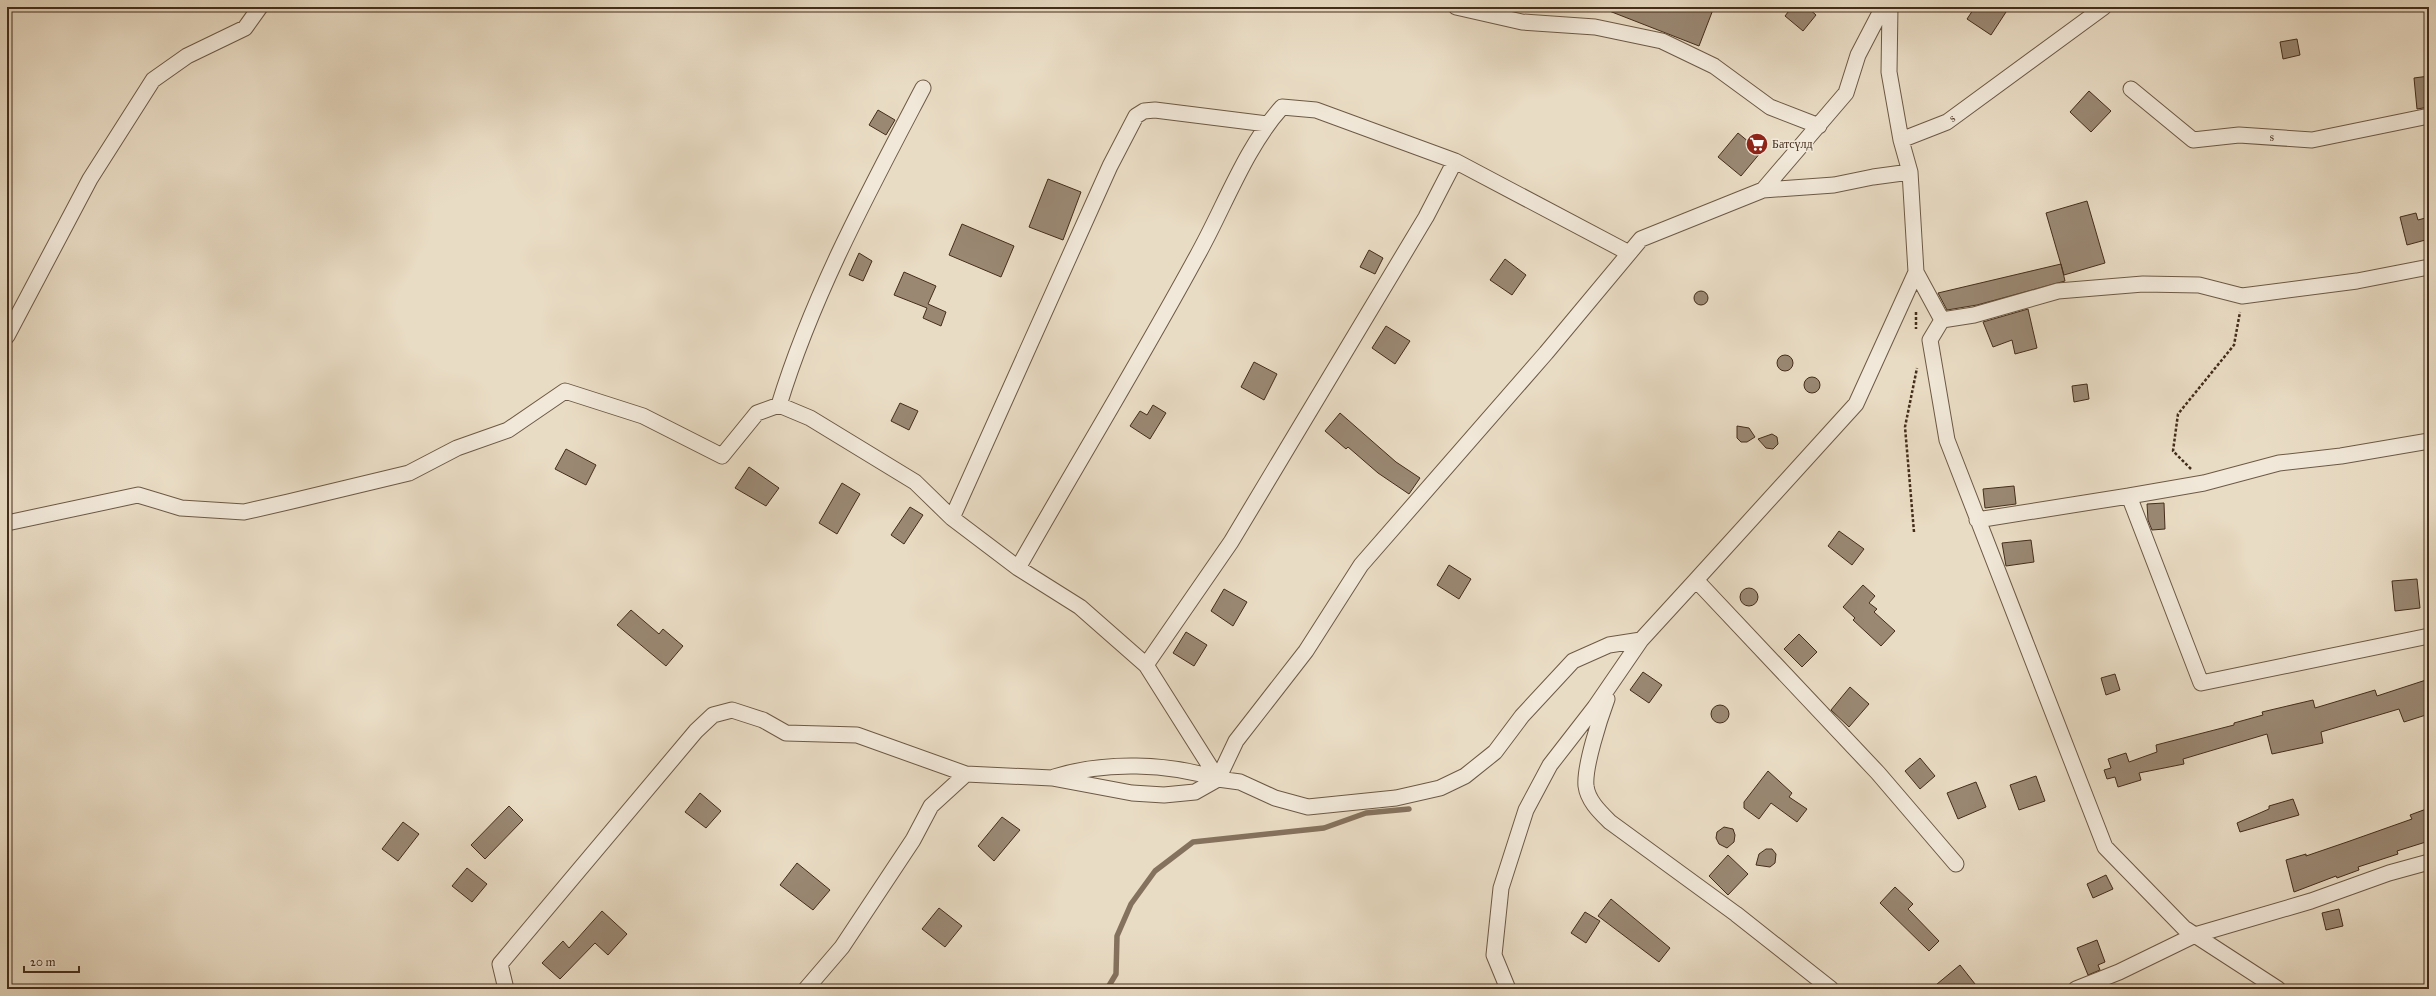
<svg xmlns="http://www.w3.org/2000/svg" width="2436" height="996" font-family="'IM FELL Great Primer',serif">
<rect width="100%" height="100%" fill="#e9dcc4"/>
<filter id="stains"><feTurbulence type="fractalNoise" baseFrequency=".005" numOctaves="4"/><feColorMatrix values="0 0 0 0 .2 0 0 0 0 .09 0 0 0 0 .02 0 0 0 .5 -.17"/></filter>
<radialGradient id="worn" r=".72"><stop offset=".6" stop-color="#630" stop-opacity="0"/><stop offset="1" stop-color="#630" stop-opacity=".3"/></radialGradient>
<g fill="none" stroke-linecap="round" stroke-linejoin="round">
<path stroke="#85725e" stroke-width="5.5" d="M1107 989 1116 974 1117 936 1131 904 1155 871 1193 842 1324 828 1366 813 1409 809"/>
</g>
<path fill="#9a8873" stroke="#442d1b" d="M1599 7H1714L1699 46Z
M1792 7H1807L1816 15 1803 31 1785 16Z
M1975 7H1998L2006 12 1991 35 1967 19Z
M2297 39 2300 55 2283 59 2280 42Z
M2429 76V107L2417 109 2414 78Z
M2089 91 2111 111 2091 132 2070 112Z
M878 110 895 120 886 135 869 125Z
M1738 133 1761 152 1741 176 1718 157Z
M1048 179 1081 192 1063 240 1029 227Z
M2087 201 2105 263 2064 275 2046 213Z
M2416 213 2418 220 2429 217V239L2407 245 2400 217Z
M962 224 1014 246 1001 277 949 255Z
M1369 250 1383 258 1375 274 1360 267Z
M859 253 872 261 863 281 849 275Z
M1505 259 1526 275 1512 295 1490 280Z
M2061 264 2065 281 1977 305 1947 310 1938 293Z
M904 272 936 286 928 304 946 312 941 326 923 318 927 308 894 295Z
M1694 298a7 7 0 1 1 14 0a7 7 0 1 1-14 0Z
M2028 309 2037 348 2015 354 2012 340 1993 347 1983 322Z
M1386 326 1410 341 1395 364 1372 348Z
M1777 363a8 8 0 1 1 16 0a8 8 0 1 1-16 0Z
M1254 362 1277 374 1264 400 1241 387Z
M1804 385a8 8 0 1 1 16 0a8 8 0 1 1-16 0Z
M2087 384 2089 399 2074 402 2072 386Z
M900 403 918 411 909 430 891 421Z
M1153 405 1166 413 1150 439 1130 426 1140 411 1147 415Z
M1340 413 1396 462 1420 478 1409 494 1378 473 1348 447 1346 449 1325 431Z
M1737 426 1749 428 1755 437 1747 442H1741L1737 438Z
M1772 434 1777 437 1778 444 1773 449 1766 448 1758 439Z
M566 449 596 465 586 485 555 469Z
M749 467 779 488 766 506 735 488Z
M842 483 860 494 837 534 819 523Z
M2014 486 2016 504 1985 508 1983 489Z
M2164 503 2165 529 2152 530 2148 520 2147 504Z
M910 507 923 515 904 544 891 535Z
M1839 531 1864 549 1852 565 1828 546Z
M2031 540 2034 562 2006 566 2002 543Z
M1449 565 1471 579 1459 599 1437 585Z
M2417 579 2420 608 2395 611 2392 581Z
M1863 585 1875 596 1869 603 1877 609 1874 612 1895 631 1881 646 1853 620 1855 618 1843 607Z
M1740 597a9 9 0 1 1 18 0a9 9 0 1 1-18 0Z
M1224 589 1247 602 1233 626 1211 611Z
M631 610 659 634 663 629 683 646 666 666 617 625Z
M1186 632 1207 645 1194 666 1173 653Z
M1799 634 1817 652 1802 667 1784 649Z
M1643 672 1662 685 1649 703 1630 690Z
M2115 674 2120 690 2106 695 2101 678Z
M2429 679V714L2404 722 2399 709 2321 732 2323 743 2272 754 2267 734 2183 759 2184 764 2139 773 2141 780 2118 787 2115 777 2107 779 2104 770 2111 768 2108 759 2126 753 2129 762 2157 752 2156 745 2234 725V723L2263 715 2262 712 2313 700 2315 708 2375 690 2377 696Z
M1850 687 1869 704 1849 727 1831 710Z
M1711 714a9 9 0 1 1 18 0a9 9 0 1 1-18 0Z
M1920 758 1935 776 1920 789 1905 771Z
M1768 771 1792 793 1789 797 1807 809 1797 822 1771 803 1759 819 1744 808V802Z
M2036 776 2045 801 2019 810 2010 785Z
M1976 782 1986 807 1958 819 1947 793Z
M700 793 721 811 706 828 685 812Z
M2293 799 2299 815 2240 832 2237 823 2269 809V806Z
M509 806 523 820 485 859 471 845Z
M2429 808V841L2397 851 2398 854 2358 867 2359 870 2337 878 2336 876 2294 892 2286 860 2306 854V856L2347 842 2412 819 2410 815Z
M1002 817 1020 830 994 861 978 846Z
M403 822 419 834 398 861 382 849Z
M1724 827 1733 829 1735 835 1734 842 1727 848 1719 844 1716 838 1717 832Z
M1766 849H1772L1776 854 1775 863 1770 867 1756 865 1759 854Z
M1728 855 1748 874 1728 895 1709 876Z
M797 863 830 890 813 910 780 885Z
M467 868 487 884 472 902 452 886Z
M2106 875 2113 889 2093 898 2087 884Z
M1895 887 1913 904 1908 909 1939 941 1929 951 1880 903Z
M1611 899 1670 948 1659 962 1598 916Z
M939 908 962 926 945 947 922 929Z
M2339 909 2343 926 2326 930 2322 913Z
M602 911 627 934 608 955 595 943 560 979 542 963 563 941 569 948Z
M1585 912 1600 921 1586 943 1571 933Z
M2097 940 2105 962 2098 965 2100 970 2088 975 2077 948Z
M1960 965 1979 989H1931Z"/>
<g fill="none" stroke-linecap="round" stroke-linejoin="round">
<g stroke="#6d5945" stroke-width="17">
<path id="street" d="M1456 7 1522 22 1595 27 1662 41 1714 66 1770 107 1819 126
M1890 7 1889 72 1901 140 1910 172 1916 272 1942 320 1930 340 1947 440 2105 847 2184 928 2278 989
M2131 89 2193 140 2239 135 2312 140 2429 116
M1901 140 1947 122 2104 7
M1763 190 1846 93 1858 55 1883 7
M1916 272 1856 404 1696 580 1878 773 1956 864
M1942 320 1974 315 2058 291 2143 284 2199 285 2242 296 2357 281 2429 267
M7 336 90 179 153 80 187 56 245 28 260 7
M779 405C813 294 869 191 923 88
M2129 496 2204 483 2279 463 2341 456 2429 441
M952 518 1110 166 1136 116 1144 111 1155 110 1267 124
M1977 520 2129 496 2201 683 2429 636
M7 523 138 495 181 508 244 512 288 502 409 473 457 448 508 430 565 391 643 416 722 456 757 413 779 405 810 418 915 482 952 518 1018 568 1080 607 1146 665 1218 779 1240 782 1275 798 1308 807 1396 798 1440 788 1465 776 1495 752 1522 716 1573 661 1609 645 1641 640
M1018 568C1077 464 1140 361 1197 256 1224 208 1245 148 1282 107L1316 110 1455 161 1629 253
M1146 665 1231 542 1426 217 1455 161
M1607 699C1600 718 1584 767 1586 786 1588 801 1600 812 1610 822L1736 914 1831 989
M1054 777C1105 761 1168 763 1218 779
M506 989 500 964 696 731 713 715 732 710 763 720 786 733 857 735 966 774
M806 989 842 947 913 840 931 806 966 774 1052 778 1132 793 1164 795 1195 792 1218 779 1236 741 1306 651 1361 565 1546 353 1641 239 1763 190 1834 185 1873 177 1910 172
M1508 989 1494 955 1501 888 1526 810 1550 765 1595 707 1641 640 1696 580
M2076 989 2119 972 2195 935 2311 901 2389 873 2429 862"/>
</g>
<path stroke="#442d1b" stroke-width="2.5" stroke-dasharray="3 2" stroke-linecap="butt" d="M1916 312V329
M2191 469 2173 451 2178 414 2234 345 2240 312
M1914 532 1905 427 1917 368"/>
<use href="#street" stroke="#f1e8d9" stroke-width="15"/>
</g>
<defs>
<g id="supermarket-disc" transform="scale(1.15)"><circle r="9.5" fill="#8f2418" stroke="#f1e8d9"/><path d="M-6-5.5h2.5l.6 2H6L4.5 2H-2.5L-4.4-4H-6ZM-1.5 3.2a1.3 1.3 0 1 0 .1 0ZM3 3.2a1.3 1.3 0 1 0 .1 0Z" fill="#fff"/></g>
</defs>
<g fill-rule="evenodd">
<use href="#supermarket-disc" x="1757" y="144"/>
</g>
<g text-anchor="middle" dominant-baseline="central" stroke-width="3" stroke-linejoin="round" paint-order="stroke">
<g font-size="12" fill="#442d1b" stroke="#f1e8d9">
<text transform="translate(1952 118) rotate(-34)">s</text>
<text transform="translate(2272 137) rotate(4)">s</text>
</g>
<g font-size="12" fill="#442d1b" stroke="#f1e8d9" text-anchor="start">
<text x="1772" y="144">Батсүлд</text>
</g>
</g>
<rect width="2436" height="996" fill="none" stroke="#e9dcc4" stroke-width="24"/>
<rect x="8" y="8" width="2420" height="980" fill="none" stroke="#442d1b" stroke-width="2"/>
<rect x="12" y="12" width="2412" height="972" fill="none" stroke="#442d1b"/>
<path d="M24 966v6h55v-6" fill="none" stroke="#442d1b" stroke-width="2"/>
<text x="30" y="966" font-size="12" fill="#442d1b" stroke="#f1e8d9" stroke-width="3" paint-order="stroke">20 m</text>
<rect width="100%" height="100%" filter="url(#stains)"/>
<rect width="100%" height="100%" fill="url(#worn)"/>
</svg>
